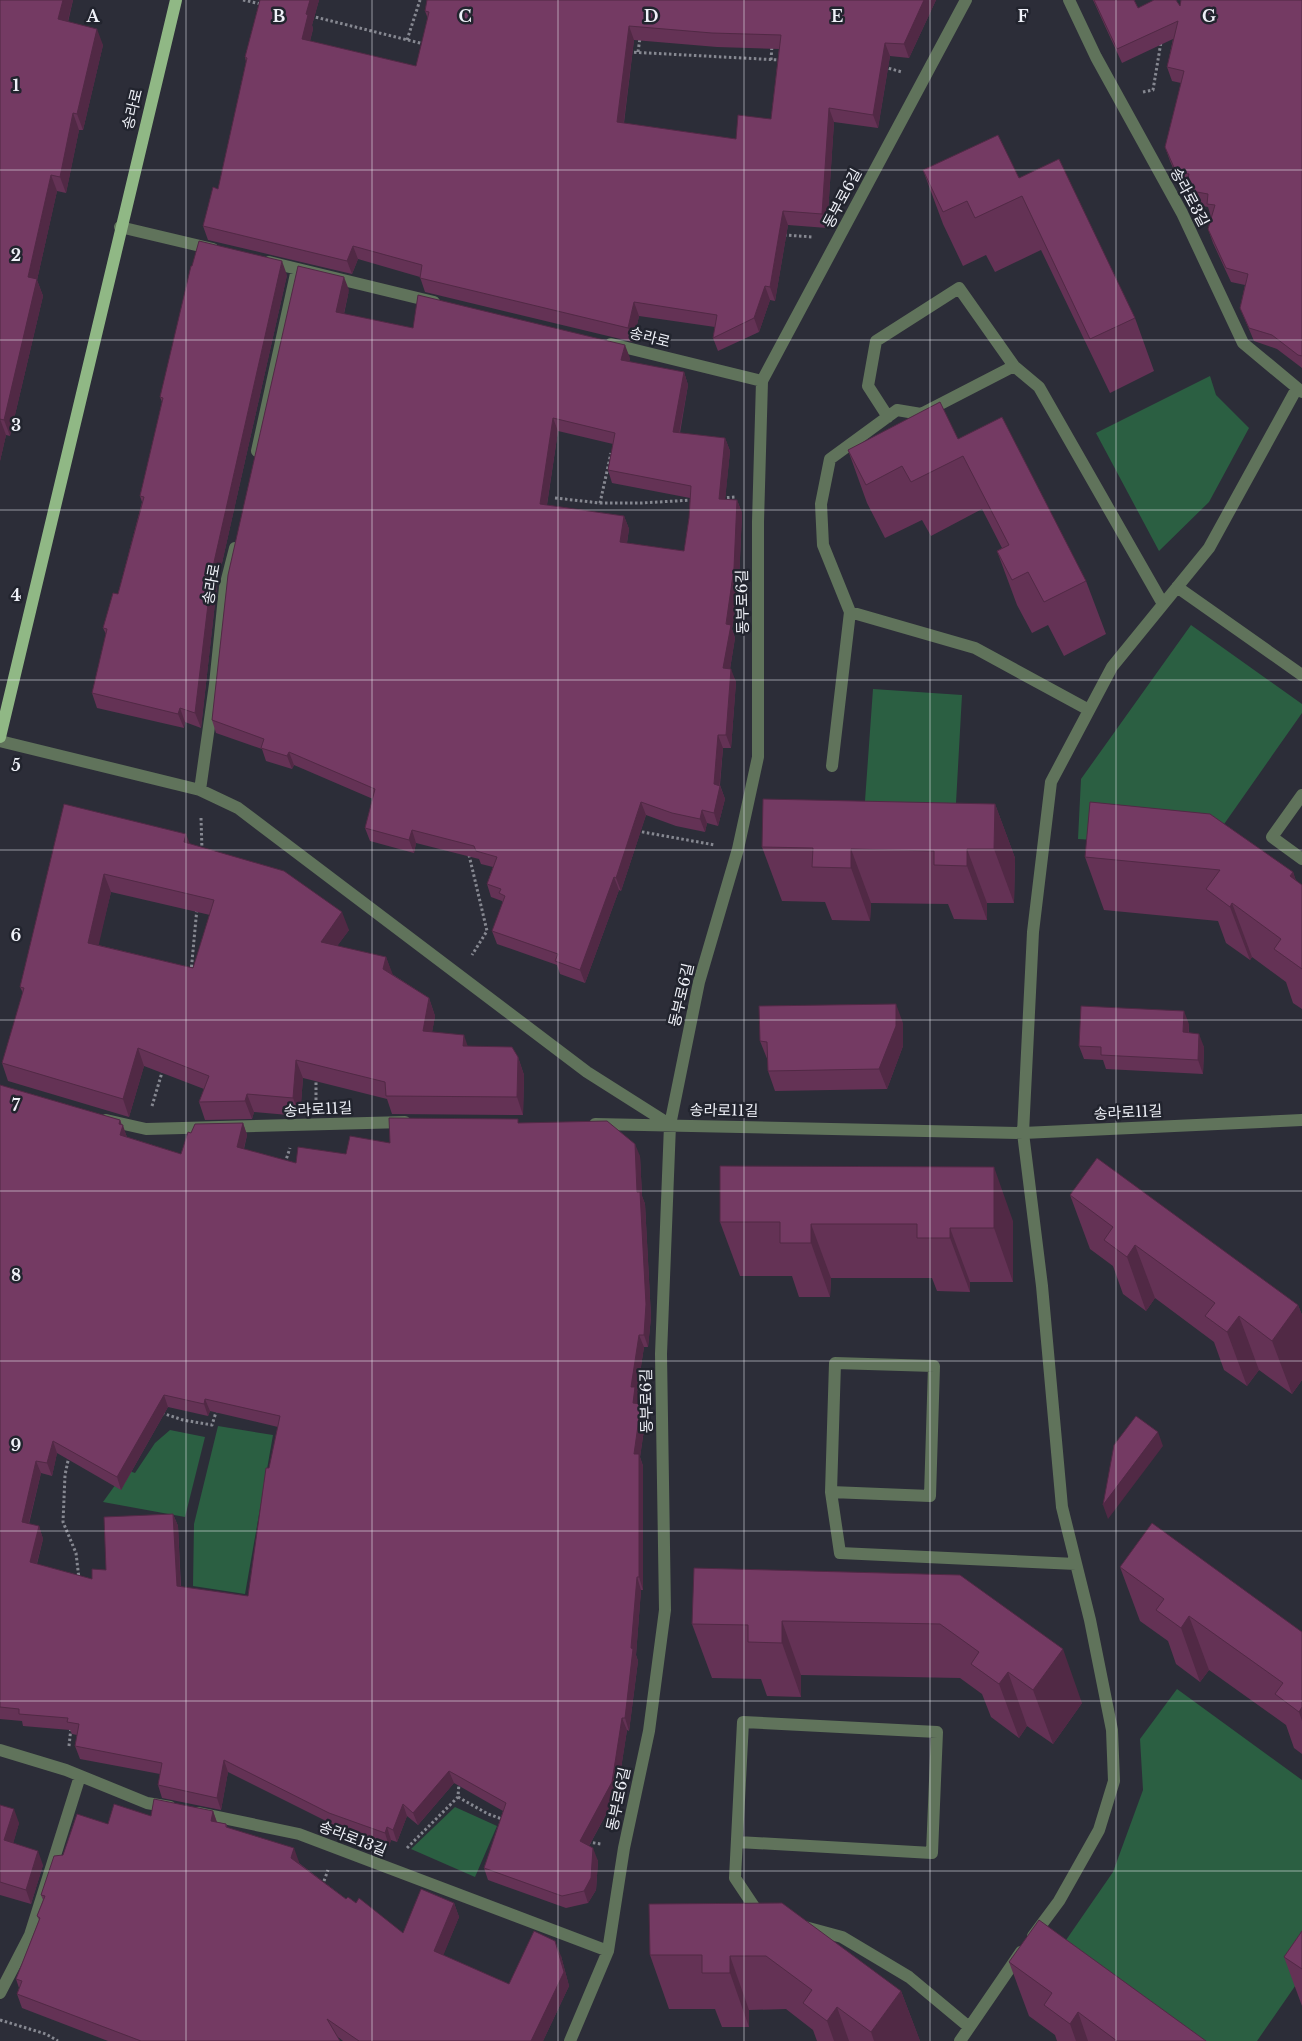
<svg xmlns="http://www.w3.org/2000/svg" width="1302" height="2041" font-family="'Libre Baskerville','Noto Sans KR',serif">
<rect width="100%" height="100%" fill="#2c2d38"/>
<path fill="#2b5f42" d="M1210 376 1216 395 1249 428 1209 502 1159 551 1096 433Z
M1191 625 1302 704V713L1208 847 1078 839 1081 779Z
M873 689 962 695 955 821 864 815Z
M218 1426 273 1435 245 1594 193 1586 194 1524Z
M170 1430 205 1437 185 1517 103 1502 126 1470 135 1473 155 1443Z
M1177 1689 1302 1780V1976L1257 2041H1205L1064 1943 1113 1872 1143 1790 1140 1739Z
M455 1807 497 1826 475 1877 411 1849Z"/>
<g fill="none" stroke-linecap="round" stroke-linejoin="round">
<path stroke="#868891" stroke-width="3" stroke-dasharray="2.5 2.5" stroke-linecap="butt" d="M243 0 261 4
M311 16 424 44
M407 40 420 0
M629 52 780 60
M638 52 640 38
M771 60 772 45
M884 67 902 72
M1143 92 1153 90 1161 42
M784 235 813 237
M555 498 600 503 611 453
M722 498 735 497
M600 503H641L693 500
M201 818 202 850
M637 831 715 845
M469 855 487 931 472 955
M191 972 197 908
M316 1100V1079
M152 1106 163 1069
M285 1163 290 1148
M162 1413 183 1420 212 1425 217 1409
M69 1456 65 1475 63 1522 76 1553 79 1579
M69 1746 71 1727
M458 1797 488 1814 505 1820
M588 1842 601 1844
M407 1848 458 1797 459 1783
M320 1884 324 1881 328 1870
M0 2020 46 2034 58 2041"/>
<path stroke="#60735b" stroke-width="12" d="M1069 0 1096 57 1182 213 1243 343 1302 392
M120 227 213 249
M269 262 434 302
M611 344 762 381
M1014 366 1039 387 1163 604
M257 451 297 269
M1177 587 1302 675
M850 612 975 648 1089 710
M0 741 200 790 238 808 587 1072 669 1124
M832 766 850 612 823 545 821 504 830 459 897 410 921 414 1014 366 959 288 876 341 868 386 888 417
M200 790 215 684 225 587 235 548
M1302 795 1272 837 1302 859
M106 1120 146 1129 405 1122
M595 1124 1023 1133 1302 1120
M831 1492 930 1496 934 1366 835 1363 831 1492 840 1553 1076 1564
M0 1750 66 1770 147 1803 170 1807
M199 1813 299 1834 608 1951
M738 1842 932 1853 937 1732 743 1722 735 1878 761 1917
M805 1927 842 1937 909 1977 969 2027
M1033 1936 1059 1901 1099 1830 1114 1781 1112 1730 1090 1620 1062 1507 1042 1286 1023 1133 1033 932 1051 782 1112 667 1209 548 1297 388
M0 1993 30 1935 80 1776
M570 2041 608 1951 624 1848 649 1731 665 1610 661 1354 670 1125 699 982 738 849 758 757V522L762 381 966 0
M960 2041 1021 1952"/>
<path stroke="#90b885" stroke-width="12" d="M0 737 176 0"/>
</g>
<path fill="#643255" fill-rule="evenodd" d="M0 0H73L68 22 103 45 83 130H79L66 193 57 191 37 280 43 296 10 436 6 435 0 461Z
M260 0H319L312 25 313 29 310 41 416 66 428 19 425 11 936 0 909 58 890 56 878 128 834 122 827 228 788 225 775 301 770 300 759 332 718 351 713 338 715 327 639 316 633 342 425 292 420 277 358 259 352 274 208 240 203 226 218 189 246 62 245 57ZM634 40 717 47 779 49 771 119 736 139 624 123Z
M1093 0H1134L1138 8 1180 6 1302 0V368L1277 349 1254 341 1240 308 1245 285 1231 282 1213 243 1208 229 1211 217 1208 207 1191 204 1186 190 1187 187 1181 186 1170 161 1165 147 1181 83 1172 81 1167 67 1173 39 1122 63Z
M923 170 1019 178 1135 318 1154 371 1110 393 1041 250 995 272 986 255 963 266 943 224Z
M287 275 217 585 201 728 185 722 184 728 97 708 92 693 106 634 103 628 118 594 142 502 140 496 162 402 160 397Z
M349 290 344 314 413 328 630 358 629 362 684 372 688 385 680 433 725 438 730 451 725 499 737 500 742 513 739 581 732 629 735 638 730 669 736 682 731 748H723L720 785 725 799 718 826 707 823 705 832 676 826 646 815 621 891 619 890 585 983 560 974 557 965 497 944 492 931 503 903 502 901 491 897 487 884 493 867 481 864 479 859 416 843 414 853 370 841 365 828 373 799 294 765 292 769 266 761 262 749 216 733 212 720ZM558 431 613 444 608 470 612 483 690 498 689 518 684 551 627 543 629 529 624 516 547 505Z
M958 439 1086 581 1106 634 1064 656 1048 625 1032 633 1017 605 997 551 1002 548 982 509 931 536 922 520 885 538 867 503 848 450Z
M64 804 190 844 349 930 337 946 386 957 392 974 429 998 435 1016 432 1032 468 1046 518 1057 524 1075 523 1115 392 1114 387 1099 303 1078 300 1116 254 1112 252 1119 205 1120 199 1102 204 1089 144 1066 129 1117 8 1081 2 1063 23 993 20 987ZM111 892 210 915 193 968 98 945Z
M995 804 1015 858 1014 903H987V920L954 919 948 904 871 903 870 921 832 920 825 902 782 901 762 847Z
M1085 857 1293 872 1296 881 1302 885V1009L1293 1003 1286 982 1252 957 1250 960 1226 943 1218 921 1104 910Z
M903 1023V1046L887 1089 775 1091 768 1071V1061L760 1041Z
M1189 1024V1033L1204 1047 1203 1074 1106 1069 1103 1060 1084 1059 1079 1046Z
M0 1085 120 1120 127 1137 181 1154 191 1133 243 1123 247 1135 244 1149 296 1163 346 1154 390 1143 520 1123 640 1156 642 1196 645 1204 651 1317 648 1347H644L637 1392 640 1399 639 1404H641L646 1416 640 1457 643 1466V1590H641L636 1655 638 1661 629 1731 627 1730 617 1794 589 1846 598 1861 596 1890 588 1903 566 1908 488 1880 484 1868 503 1811 454 1783 418 1825 407 1816 397 1842 391 1840 389 1846 334 1825 228 1772 221 1810 162 1798 158 1785 160 1774 80 1759 75 1746 77 1735 72 1734 70 1730 23 1726 22 1721 0 1719ZM168 1407 208 1416 210 1411 278 1427 269 1468 248 1596 181 1587 178 1526 173 1514 106 1570 92 1579 37 1564 43 1539 39 1526 29 1524 41 1473 52 1476 57 1453 121 1490Z
M1070 1195 1298 1305 1302 1315V1380L1292 1394 1259 1370 1247 1386 1224 1370 1214 1342 1155 1298 1146 1311 1123 1294 1113 1266 1090 1249Z
M1013 1221V1282H970V1292L937 1291 932 1278H831L830 1297H799L792 1276H740L720 1222Z
M1120 1567 1302 1632V1754L1294 1748 1286 1725 1209 1670 1200 1682 1176 1664 1168 1641 1140 1621Z
M960 1575 1082 1703 1053 1744 1027 1726 1019 1738 991 1717 982 1694 960 1678 801 1675V1697L767 1696 761 1679 712 1678 692 1624Z
M0 1805 19 1823 13 1843 43 1865 31 1904 0 1895Z
M213 1811 217 1822 226 1824 228 1828 299 1862V1863L346 1899 356 1903 403 1933 454 1903 459 1917 443 1955 509 1984 561 1956 569 1986 543 2041H343L338 2037 340 2041H108L22 2008 17 1994 19 1988 16 1979 39 1920 37 1916 43 1900 41 1895 63 1855 108 1824 151 1816Z
M649 1904 901 1991 920 2041H817L813 2030 786 2009 749 2010V2027H722L715 2009H669L650 1955Z
M1302 1931V2006L1284 1957Z
M1009 1962 1206 2041H1057L1055 2035 1029 2016Z"/>
<path fill="#512945" d="M63 0H73L64 36 58 19Z
M310 0H319L312 25 313 29 307 53 302 39 306 14Z
M924 0H936L909 58 904 44Z
M629 26 634 40 622 136 617 122Z
M97 29 103 45 83 130 77 114Z
M885 43 890 56 878 128 873 115Z
M829 108 834 122 827 228 822 214Z
M73 113 79 130 66 193 60 177Z
M51 175 57 191 37 280 43 296 10 436 4 420 28 277Z
M783 211 788 225 775 301 770 287Z
M353 246 358 259 352 274 347 261Z
M282 261 287 275 217 585 201 728 195 713 212 571Z
M344 277 349 290 341 326 336 312Z
M765 286 770 300 759 332 754 318Z
M634 302 639 316 633 342 628 328Z
M625 345 630 358 626 373 621 360Z
M684 372 688 385 677 445 673 432Z
M553 418 558 431 545 517 540 504Z
M0 419 6 435 0 461Z
M725 438 730 451 724 512 719 499Z
M737 500 742 513 739 581 732 629 735 638 728 681 723 668Z
M624 516 629 529 625 555 620 542Z
M731 669 736 682 731 748 726 735Z
M180 708 185 722 184 728 178 714Z
M718 735 723 748 719 790 720 786 725 799 718 826 714 813V784Z
M289 752 294 765 292 769 287 756Z
M641 802 646 815 621 891 616 878Z
M995 804 1015 858 1014 903 994 849Z
M702 810 707 823 705 832 700 819Z
M412 830 416 843 414 853 409 840Z
M186 834 193 852 184 842Z
M851 849 871 903 870 921 851 868Z
M967 849 987 903V920L967 866Z
M1293 872 1302 898 1290 876Z
M104 874 111 892 95 961 88 943Z
M614 877 619 890 585 983 580 970Z
M1232 903 1252 957 1250 960 1230 907Z
M342 912 349 930 327 960 321 942Z
M386 957 393 975 383 969Z
M429 998 435 1016 429 1049 423 1031Z
M896 1004 903 1023V1046L887 1089 879 1069Z
M1184 1011 1189 1024 1188 1046 1183 1032Z
M1199 1034 1204 1047 1203 1074 1198 1060Z
M464 1035 470 1053 463 1046Z
M138 1048 144 1066 129 1117 123 1099Z
M518 1057 524 1075 523 1115 517 1097Z
M296 1060 303 1078 300 1116 293 1098Z
M247 1094 254 1112 252 1119 245 1101Z
M120 1120 122 1126 123 1125 127 1138 120 1135 119 1124Z
M243 1123 247 1135 241 1159 237 1147Z
M635 1144 640 1156 642 1196 645 1204 651 1317 648 1347 644 1335Z
M994 1167 1013 1221V1282L994 1228Z
M811 1224 831 1278 830 1297 811 1243Z
M950 1228 970 1282V1292L950 1238Z
M1135 1245 1155 1298 1146 1311 1127 1257Z
M1298 1305 1302 1315V1380L1292 1394 1272 1341Z
M1239 1316 1259 1370 1247 1386 1227 1332Z
M639 1335 644 1347 637 1392 640 1399 638 1415 633 1403 631 1387Z
M164 1395 168 1407 121 1490 117 1477Z
M205 1399 210 1411 208 1416 204 1404Z
M641 1404 646 1416 640 1457 643 1466V1590L639 1577 634 1454Z
M1158 1432 1163 1446 1108 1519 1103 1505Z
M53 1441 57 1453 52 1476 47 1463Z
M36 1461 41 1473 26 1534 22 1522Z
M173 1514 178 1526 181 1598 177 1586Z
M39 1526 43 1539 34 1574 30 1562Z
M637 1577 641 1590 636 1655 638 1661 629 1731 625 1718Z
M1189 1616 1209 1670 1200 1682 1181 1628Z
M782 1621 801 1675V1697L782 1643Z
M1063 1649 1082 1703 1053 1744 1033 1690Z
M1008 1672 1027 1726 1019 1738 999 1684Z
M1302 1707V1721L1299 1712Z
M622 1718 627 1730 617 1794 585 1853 580 1841Z
M224 1760 228 1772 221 1810 217 1798Z
M449 1771 454 1783 418 1825 413 1813Z
M403 1804 407 1816 397 1842 393 1830Z
M14 1809 19 1823 10 1855 4 1840Z
M213 1811 218 1826 211 1821Z
M387 1827 391 1840 389 1846 385 1833Z
M294 1848 299 1862 297 1872 291 1858Z
M593 1848 598 1861 596 1890 588 1903 584 1891Z
M38 1851 43 1865 31 1904 26 1890Z
M454 1903 459 1917 439 1966 434 1951Z
M555 1941 561 1956 569 1986 543 2041H531Z
M730 1956 749 2010V2027L730 1973Z
M901 1991 920 2041H874L871 2032Z
M837 2007 849 2041H834L827 2021Z
M1078 2012 1088 2041H1076L1070 2024Z"/>
<path fill="#743a63" stroke="#512945" fill-rule="evenodd" d="M0 0H63L58 19 97 29 77 114 73 113 60 177 51 175 28 277 37 279 4 420 0 419V420Z
M260 0H310L306 14 308 15 302 39 416 66 429 12 425 11 427 0H924L904 44 885 43 873 115 829 108 822 214 783 211 770 287 765 286 754 318 713 338 717 315 634 302 628 328 420 278 422 265 353 246 347 261 203 226 213 187 218 189 247 58 245 57ZM629 26 712 33 781 35 771 119 738 115 736 139 617 122Z
M1094 0H1134L1138 8 1154 0H1176L1180 6 1181 0H1302V356L1298 355 1272 335 1249 328 1240 308 1248 274 1226 268 1208 229 1215 205 1207 204 1208 194 1186 190 1189 174 1176 172 1165 147 1184 71 1167 67 1178 21 1117 49Z
M998 135 1019 178 1059 159 1135 318 1090 339 1022 196 975 218 967 201 943 212 923 170Z
M199 241 282 261 212 571 195 713 180 708 178 714 92 693 107 629 103 628 113 593 118 594 144 497 140 496 163 398 160 397 191 266H192Z
M298 266 344 277 336 312 413 328 418 295 625 345 621 360 684 372 673 432 725 438 719 499 737 500 734 568 726 624 731 625 723 668 731 669 726 735H718L714 784 720 786 714 813 702 810 700 819 672 813 641 802 616 878 614 877 580 970 555 961 558 954 492 931 505 896 499 893 501 889 487 884 497 857 476 851 474 846 412 830 409 840 365 828 375 789 289 752 287 756 261 748 264 739 212 720 228 575ZM553 418 615 433 608 470 691 486 689 518 684 551 620 542 624 516 540 504Z
M940 402 958 439 1002 417 1086 581 1044 602 1028 572 1012 580 997 551 1009 545 963 456 911 482 902 466 866 485 848 450Z
M763 799 995 804 994 849H967V866L934 865V851L851 849V868L812 867 813 848 762 847Z
M1090 802 1210 814 1293 872 1290 876 1302 885V969L1274 949 1281 939 1232 903 1230 907 1206 889 1220 870 1085 857Z
M64 804 186 834 184 842 284 871 342 912 321 942 386 957 383 969 429 998 423 1031 464 1035 463 1046 512 1047 518 1057 517 1097 386 1096 385 1082 296 1060 293 1098 247 1094 245 1101 199 1102 209 1076 138 1048 123 1099 2 1063 24 988 20 987ZM104 874 214 900 193 968 88 943Z
M896 1004V1026L879 1069 768 1071 767 1042 760 1041 759 1006Z
M1081 1006 1184 1011 1183 1032 1199 1034 1198 1060 1101 1055V1047L1079 1046Z
M0 1085 120 1120 119 1124 123 1125 120 1135 181 1154 188 1132 191 1133 195 1124 243 1123 237 1147 296 1163 298 1147 346 1154 350 1136 390 1143 389 1118 518 1119V1123L607 1121 635 1144 637 1192H640L646 1304 644 1335H639L631 1387H635L633 1403 641 1404 634 1454H639V1577H637L631 1648 633 1649 625 1718H622L612 1782 580 1841 593 1848 591 1878 584 1891 562 1896 484 1868 506 1803 449 1771 413 1813 403 1804 393 1830 387 1827 385 1833 329 1813 224 1760 217 1798 158 1785 162 1763 75 1746 79 1724 67 1722 68 1718 19 1714V1709L0 1707ZM164 1395 204 1404 205 1399 280 1416 269 1468H266L248 1596 177 1586 173 1514 104 1517 106 1570 92 1569V1579L30 1562 39 1526 22 1522 36 1461 47 1463 53 1441 117 1477Z
M1097 1158 1298 1305 1272 1341 1239 1316 1227 1332 1205 1316 1215 1303 1135 1245 1127 1257 1104 1240 1113 1227 1070 1195Z
M720 1166 994 1167V1228H950V1238H917V1224H811V1243H780V1222H720Z
M1136 1416 1158 1432 1103 1505 1114 1445Z
M1152 1523 1302 1632V1707L1299 1712 1275 1694 1283 1683 1189 1616 1181 1628 1156 1610 1164 1599 1120 1567Z
M694 1568 960 1575 1063 1649 1033 1690 1008 1672 999 1684 971 1664 979 1652 940 1624 782 1621V1643L748 1642V1625L692 1624Z
M154 1799 213 1811 211 1821 226 1824V1827L294 1848 291 1858 346 1899 348 1897 356 1903 359 1898 403 1933 421 1889 454 1903 434 1951 509 1984 534 1931 555 1941 564 1972 531 2041H359L327 2019 340 2041H141L17 1994 22 1981 16 1979 40 1918 37 1916 45 1896 41 1895 54 1856 63 1855 77 1814 108 1824 114 1804 151 1816Z
M0 1805 14 1809 4 1840 38 1851 26 1890 0 1882Z
M782 1903 901 1991 871 2032 837 2007 827 2021 803 2003 812 1990 766 1956H730V1973H702V1955H650L649 1904Z
M1039 1920 1206 2041H1117L1078 2012 1070 2024 1044 2005 1052 1993 1009 1962Z
M1302 1931V1969L1284 1957Z"/>
<path fill="none" stroke="#eff1f8" stroke-width="1" stroke-opacity="0.55" d="M186 0V2041M372 0V2041M558 0V2041M744 0V2041M930 0V2041M1116 0V2041M0 170H1302M0 340H1302M0 510H1302M0 680H1302M0 850H1302M0 1020H1302M0 1191H1302M0 1361H1302M0 1531H1302M0 1701H1302M0 1871H1302"/>
<g text-anchor="middle" dominant-baseline="central" stroke-width="5" stroke-linejoin="round" paint-order="stroke">
<g font-size="15" fill="#eff1f8" stroke="#22242e">
<text transform="translate(132 109) rotate(-76)">송라로</text>
<text transform="translate(1190 197) rotate(62)">송라로3길</text>
<text transform="translate(842 198) rotate(-62)">동부로6길</text>
<text transform="translate(650 337) rotate(14)">송라로</text>
<text transform="translate(211 584) rotate(-80)">송라로</text>
<text transform="translate(742 602) rotate(-91)">동부로6길</text>
<text transform="translate(681 995) rotate(-77)">동부로6길</text>
<text transform="translate(318 1109) rotate(-3)">송라로11길</text>
<text transform="translate(724 1110) rotate(1)">송라로11길</text>
<text transform="translate(1128 1112) rotate(-3)">송라로11길</text>
<text transform="translate(646 1401) rotate(-91)">동부로6길</text>
<text transform="translate(618 1799) rotate(-78)">동부로6길</text>
<text transform="translate(353 1838) rotate(21)">송라로13길</text>
</g>
</g>
<g font-size="16" text-anchor="middle" font-weight="bold" fill="#eff1f8" stroke="#22242e" stroke-width="5" stroke-linejoin="round" paint-order="stroke">
<text x="93" y="22">A</text>
<text x="279" y="22">B</text>
<text x="465" y="22">C</text>
<text x="651" y="22">D</text>
<text x="837" y="22">E</text>
<text x="1023" y="22">F</text>
<text x="1209" y="22">G</text>
<text x="16" y="91">1</text>
<text x="16" y="261">2</text>
<text x="16" y="431">3</text>
<text x="16" y="601">4</text>
<text x="16" y="771">5</text>
<text x="16" y="941">6</text>
<text x="16" y="1111">7</text>
<text x="16" y="1281">8</text>
<text x="16" y="1451">9</text>
</g>
</svg>
